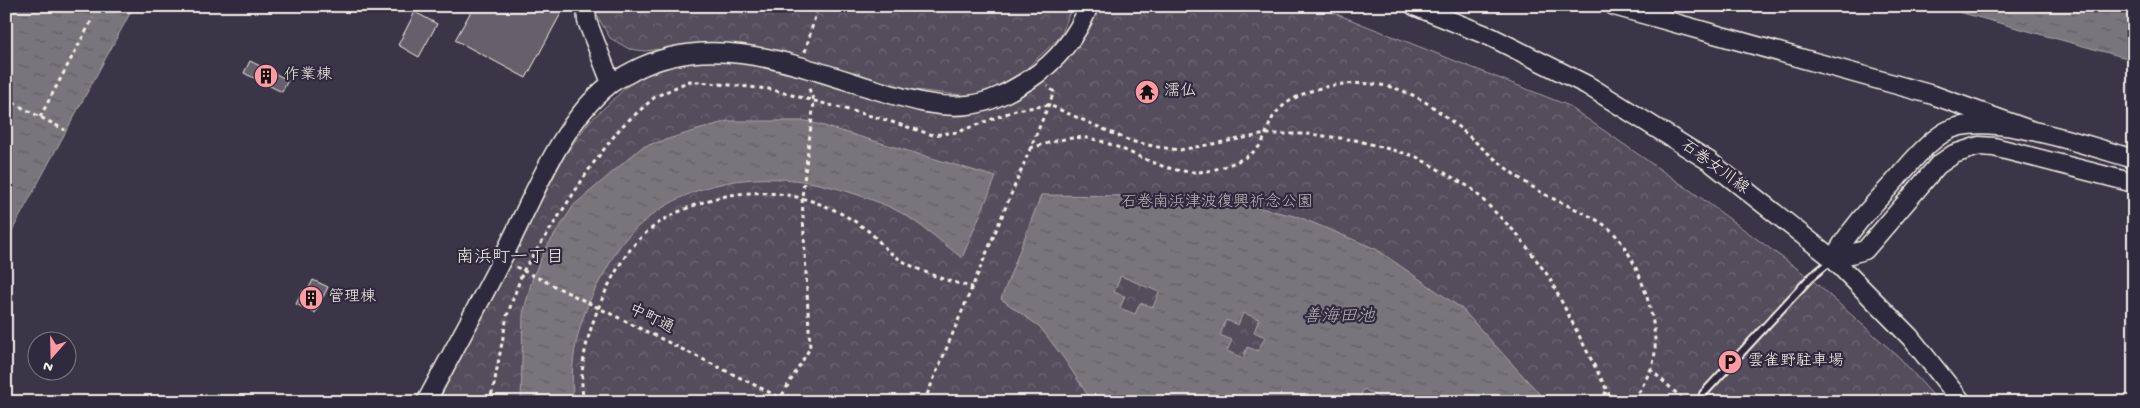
<svg xmlns="http://www.w3.org/2000/svg" width="2140" height="408" font-family="'Gochi Hand','Klee One',sans-serif">
<defs>
<pattern id="park-crowns" width="20" height="18" patternUnits="userSpaceOnUse" patternTransform="scale(1.25)"><rect width="20" height="18" fill="#534e5c"/><path d="M2 6a3 3 0 1 1 6 0M12 15a3 3 0 1 1 6 0" fill="none" stroke="#6c6873"/></pattern>
<pattern id="water-ripples" width="26" height="14" patternUnits="userSpaceOnUse" patternTransform="scale(1.25)"><rect width="26" height="14" fill="#78747b"/><path d="M2 4q2-2 4 0t4 0M15 11q2-2 4 0t4 0" fill="none" stroke="#636063"/></pattern>
</defs>
<rect width="100%" height="100%" fill="#3b3647"/>
<filter id="ink" filterUnits="userSpaceOnUse"><feTurbulence type="fractalNoise" baseFrequency=".02" numOctaves="2"/><feDisplacementMap in="SourceGraphic" scale="10" xChannelSelector="R" yChannelSelector="G"/><feConvolveMatrix kernelMatrix="1 2 1 2 8 2 1 2 1" color-interpolation-filters="sRGB"/></filter>
<g filter="url(#ink)">
<path fill="url(#park-crowns)" stroke="#a4a0a2" d="M596 6H1072L1061 36 1010 84 977 97 897 88 771 51 712 44 645 51 629 49 610 38 595 12Z
M1094 6H1316L1567 105 1697 195 1810 278 1900 358 1939 402H438L565 155 589 122 635 79 698 58 742 59 948 115 986 109 1019 94Z"/>
<path fill="url(#water-ripples)" stroke="#aaa6a7" fill-rule="evenodd" d="M6 6H134L6 242Z
M1937 6H2134V60Z
M727 121H807L996 177 962 258C944 244 927 229 908 217 891 206 870 199 852 193 786 171 715 172 656 212 644 221 629 233 620 246 614 254 610 263 605 272 582 309 567 357 574 402H521L523 314 533 276 546 248 574 205 642 147Z
M1041 195 1212 197 1299 217 1376 249 1461 308 1547 402H1387L1364 389 1357 402H1092L1065 360 1040 327 1001 299ZM1121 276 1159 292 1153 307 1140 303 1135 314 1120 308 1125 296 1114 292ZM1243 313 1259 319 1254 332 1265 337 1258 351 1247 347 1243 358 1227 351 1232 340 1220 335 1226 320 1238 325Z"/>
<path fill="#65616c" stroke="#f4f1e8" d="M474 6H565L526 78 455 40Z
M415 12 437 24 419 57 398 45Z
M250 61 288 80 282 92 244 73Z
M313 280 328 287 315 313 296 304 303 290 307 292Z"/>
<g fill="none" stroke-linecap="round" stroke-linejoin="round">
<g stroke="#f4f1e8" stroke-width="10">
<path id="lane" d="M1703 394 1810 278 1832 260"/>
</g>
<g stroke="#f4f1e8" stroke-width="21">
<path id="secondary" d="M586 6 587 21 611 83
M1414 6 1491 37 1587 85 1709 161 1833 259 1910 337 1962 402
M1614 6 1933 95 2033 131
M1833 259C1849 230 1871 207 1894 182 1909 165 1925 144 1945 132 1984 108 2091 147 2134 159
M1833 259 1865 250 1938 165 1954 154 1979 146 1994 147 2134 183
M426 402C453 351 481 301 507 249 534 195 561 123 609 85 616 79 625 76 633 71 709 31 794 64 870 88 902 97 934 109 968 105 990 103 1011 91 1030 79 1056 62 1077 36 1089 6"/>
</g>
<path stroke="#f4f1e8" stroke-width="3" stroke-dasharray="4 4" stroke-linecap="butt" d="M805 52 818 6
M6 99 65 130
M40 117 93 18
M1030 148C1051 143 1072 134 1093 139 1135 149 1171 182 1216 169 1230 165 1252 157 1261 144 1266 136 1268 126 1273 117 1292 89 1340 81 1371 84 1425 87 1461 132 1500 163 1514 175 1530 186 1546 195 1565 205 1585 212 1603 224 1635 244 1661 323 1654 359 1652 371 1639 391 1634 402
M516 267 789 402
M1650 369 1686 402
M488 402 493 390 507 316 523 271 592 165 621 127 655 97 689 81 769 89 879 118 933 135 958 132 1016 110 1049 105 1130 141 1158 147 1180 150 1266 134H1308L1355 140 1415 156 1471 188 1518 235 1549 277 1613 402
M584 402C575 359 597 304 618 268 636 236 660 218 695 205 753 182 817 192 867 230 876 237 883 247 892 254 914 270 946 281 972 287
M778 402 810 348 802 197 814 102 808 86
M924 402 1054 92 1048 86
M1600 402 1607 390"/>
<use href="#lane" stroke="#2f2a3d" stroke-width="6"/>
<use href="#secondary" stroke="#2f2a3d" stroke-width="18"/>
</g>
</g>
<defs>
<g id="building-disc" transform="scale(1.25)"><circle r="9.5" fill="#ff9aa2" stroke="#2f2a3d"/><path d="M-4-6H4V6H1V3H-1V6H-4ZM-2.5-4.3h1.7v1.8h-1.7ZM.8-4.3h1.7v1.8H.8ZM-2.5-1h1.7V.8h-1.7ZM.8-1h1.7V.8H.8Z" fill="#111"/></g>
<g id="temple-disc" transform="scale(1.25)"><circle r="9.5" fill="#ff9aa2" stroke="#2f2a3d"/><path d="M0-6L5-2H3V0L6.5 2.5H4V6H1.5V3h-3V6H-4V2.5H-6.5L-3 0V-2H-5Z" fill="#111"/></g>
<g id="parking-disc" transform="scale(1.25)"><circle r="9.5" fill="#ff9aa2" stroke="#2f2a3d"/><path d="M-3.5-5.5H1a3.5 3.5 0 0 1 0 7H-1V5.5H-3.5ZM-1-3.4V-.6H.8a1.4 1.4 0 0 0 0-2.8Z" fill="#111"/></g>
</defs>
<g fill-rule="evenodd">
<use href="#building-disc" x="266" y="76"/>
<use href="#temple-disc" x="1147" y="92"/>
<use href="#building-disc" x="311" y="298"/>
<use href="#parking-disc" x="1730" y="362"/>
</g>
<g text-anchor="middle" dominant-baseline="central" stroke-width="4.5" stroke-linejoin="round" paint-order="stroke">
<g font-size="16" fill="#f4f1e8" stroke="#2f2a3d" text-anchor="start">
<text x="284" y="76">作業棟</text>
<text x="1164" y="92">濡仏</text>
<text x="328" y="298">管理棟</text>
<text x="1748" y="362">雲雀野駐車場</text>
</g>
<g font-size="16" fill="#f4f1e8" stroke="#2f2a3d">
<text transform="translate(1714 168) rotate(36)">石巻女川線</text>
<text transform="translate(651 320) rotate(26)">中町通</text>
</g>
<g font-size="16" fill="#bcb8b7" stroke="#2f2a3d">
<text x="1217" y="203">石巻南浜津波復興祈念公園</text>
</g>
<g font-size="18" fill="#f4f1e8" stroke="#2f2a3d">
<text x="510" y="258">南浜町一丁目</text>
</g>
<g font-size="18" font-style="italic" fill="#b6b2b2" stroke="#2f2a3d">
<text x="1339" y="317">善海田池</text>
</g>
</g>
<rect width="2140" height="408" fill="none" stroke="#2f2a3d" stroke-width="25"/>
<rect x="12" y="12" width="2115" height="383" fill="none" stroke="#f4f1e8" stroke-width="2" filter="url(#ink)"/>
<g transform="translate(52 356) rotate(200)"><circle r="24" fill="#2f2a3d" stroke="#7e7a81"/>
<path d="M0-4L9 19L0 12L-9 19Z" fill="#ff9aa2"/>
<text y="-8" font-size="14" font-weight="bold" text-anchor="middle" fill="#f4f1e8">N</text>
</g>
</svg>
